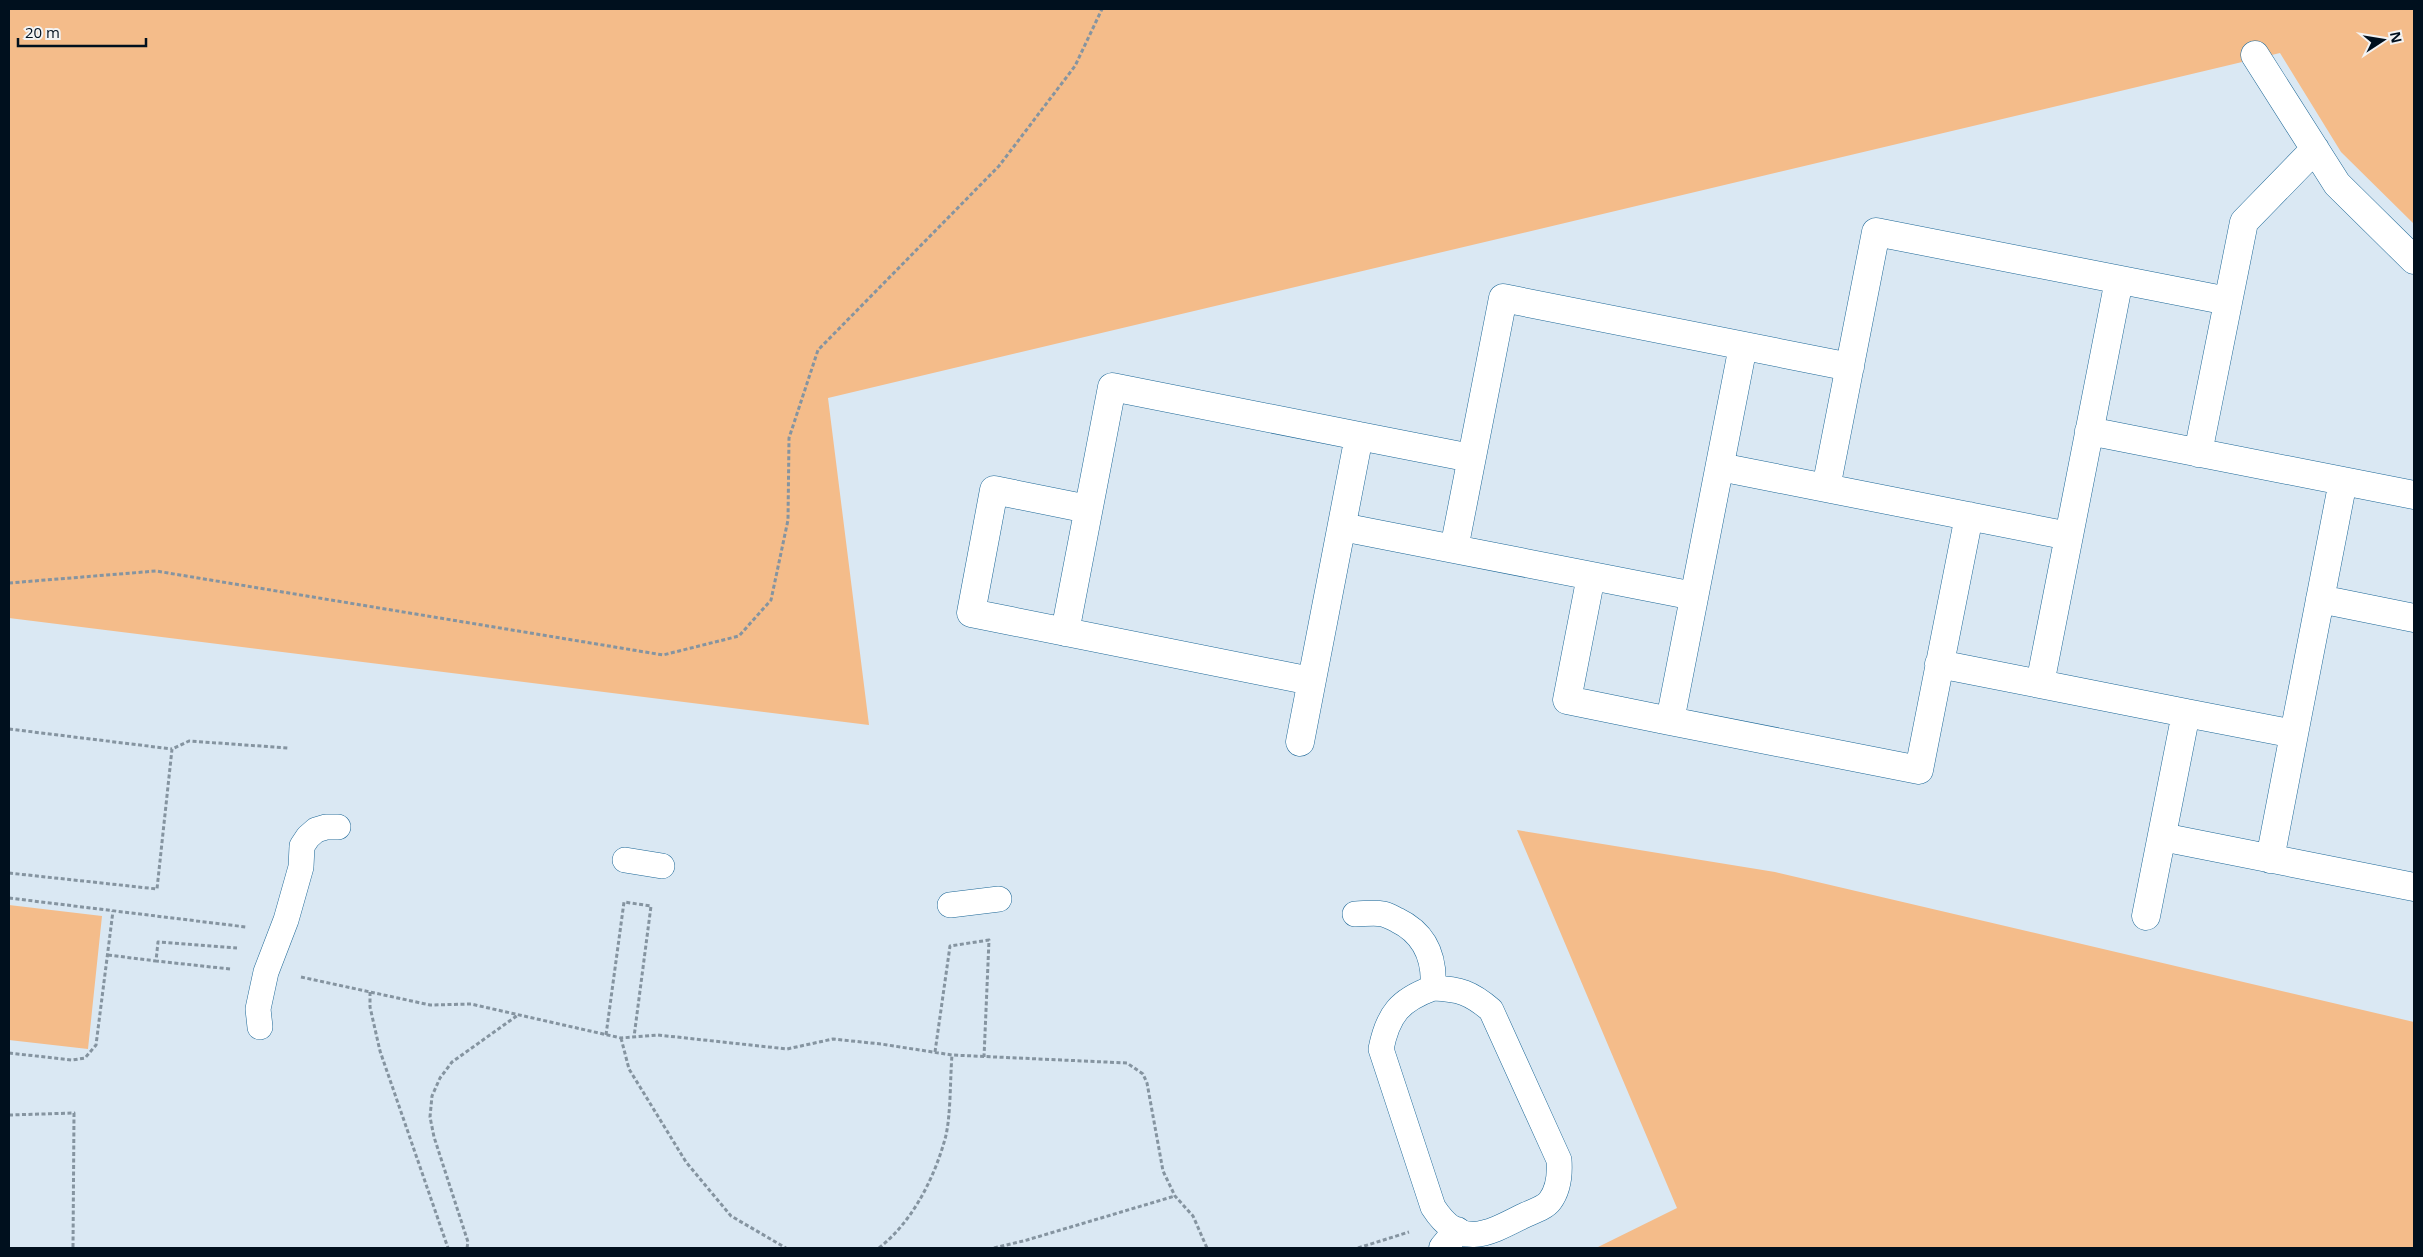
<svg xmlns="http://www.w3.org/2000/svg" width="2423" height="1257" font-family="'Open Sans',sans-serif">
<rect width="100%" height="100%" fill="#dae8f3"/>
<path fill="#f4bc8a" d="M9 9H2414V224L2341 152 2280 53 828 398 869 725 9 618Z
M1517 830 1775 872 2414 1022V1248H1596L1677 1208Z
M9 905 102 916 88 1049 9 1040Z"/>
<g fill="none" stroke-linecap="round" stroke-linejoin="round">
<g stroke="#1c6797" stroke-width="26">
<path id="service" d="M625 860 662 866
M950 905 999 899
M1355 914C1364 914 1374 912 1383 914 1388 915 1393 918 1397 920 1426 934 1435 959 1433 988
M1433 988C1460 989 1471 993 1491 1010L1559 1160C1560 1174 1559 1189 1550 1201 1545 1208 1531 1212 1523 1216 1486 1235 1460 1249 1433 1207L1381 1049C1388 1014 1400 1000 1433 988Z
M260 1027 258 1009 266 972 286 920 301 867 302 846 308 837 316 830 326 827H338"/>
</g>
<g stroke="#1c6797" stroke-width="29">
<path id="minor" d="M2255 55 2337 184 2414 260
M2089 431 2414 495
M2198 453 2244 222 2315 149
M1720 467 1826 488 1876 232 2228 301
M1826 488 2069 536
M1088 509 994 490 971 613 1311 681
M1342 527 1454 549 1503 298 1850 367
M1454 549 1694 596
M1591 576 1567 700 1670 721 1743 346
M2320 599 2414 618
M1065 632 1112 387 1359 436
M1939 664 2040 684 2119 280
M2040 684 2186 713
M1670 721 1919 770 1969 516
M2294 734 2343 481
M1300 742 1359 436 1471 458
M2162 837 2414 887
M2146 916 2186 713 2294 734 2270 859
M1443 1248 1457 1231"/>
</g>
<path stroke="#8594a0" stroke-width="3" stroke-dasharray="4 2.5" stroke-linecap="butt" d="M9 583 156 571 663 655 739 636 771 600 788 520 789 438 818 350 999 166 1075 66 1102 9
M9 729 172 749
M9 873 157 889 172 749 189 741 288 748
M9 898 246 927
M108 955 156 961
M230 969 156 961 158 942 237 948
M301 977 430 1005 471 1004 621 1038 658 1035 787 1049 833 1039 881 1044 952 1055 1127 1063 1143 1074 1147 1083 1163 1171 1175 1196 1193 1216 1207 1248
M370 992V1007L380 1051 448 1248
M606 1035 624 902 651 906 634 1037
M621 1038 629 1069 686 1162 731 1216 786 1248
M935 1052 950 946 989 940 984 1057
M9 1053 72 1060 85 1058 96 1045 113 911
M9 1115 74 1113 73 1248
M467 1248 468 1242 434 1137 430 1117 432 1096 440 1078 452 1062 518 1015
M879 1248C912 1222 934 1179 945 1139 951 1118 950 1078 952 1055
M994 1248 1027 1240 1175 1196
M1358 1248 1409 1232"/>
<use href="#service" stroke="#fff" stroke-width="25"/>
<use href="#minor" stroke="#fff" stroke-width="28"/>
</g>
<rect width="2423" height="1257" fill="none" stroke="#00101e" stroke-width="20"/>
<g transform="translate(2383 40) rotate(78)" stroke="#f3f3f3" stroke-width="4" paint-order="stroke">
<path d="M0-4L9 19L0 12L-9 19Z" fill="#00101e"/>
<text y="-8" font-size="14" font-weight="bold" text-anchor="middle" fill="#00101e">N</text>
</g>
<path d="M18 38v8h128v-8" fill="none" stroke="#00101e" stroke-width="2.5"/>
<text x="25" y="38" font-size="15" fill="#00101e" stroke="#f3f3f3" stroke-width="4" paint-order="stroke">20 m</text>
</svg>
